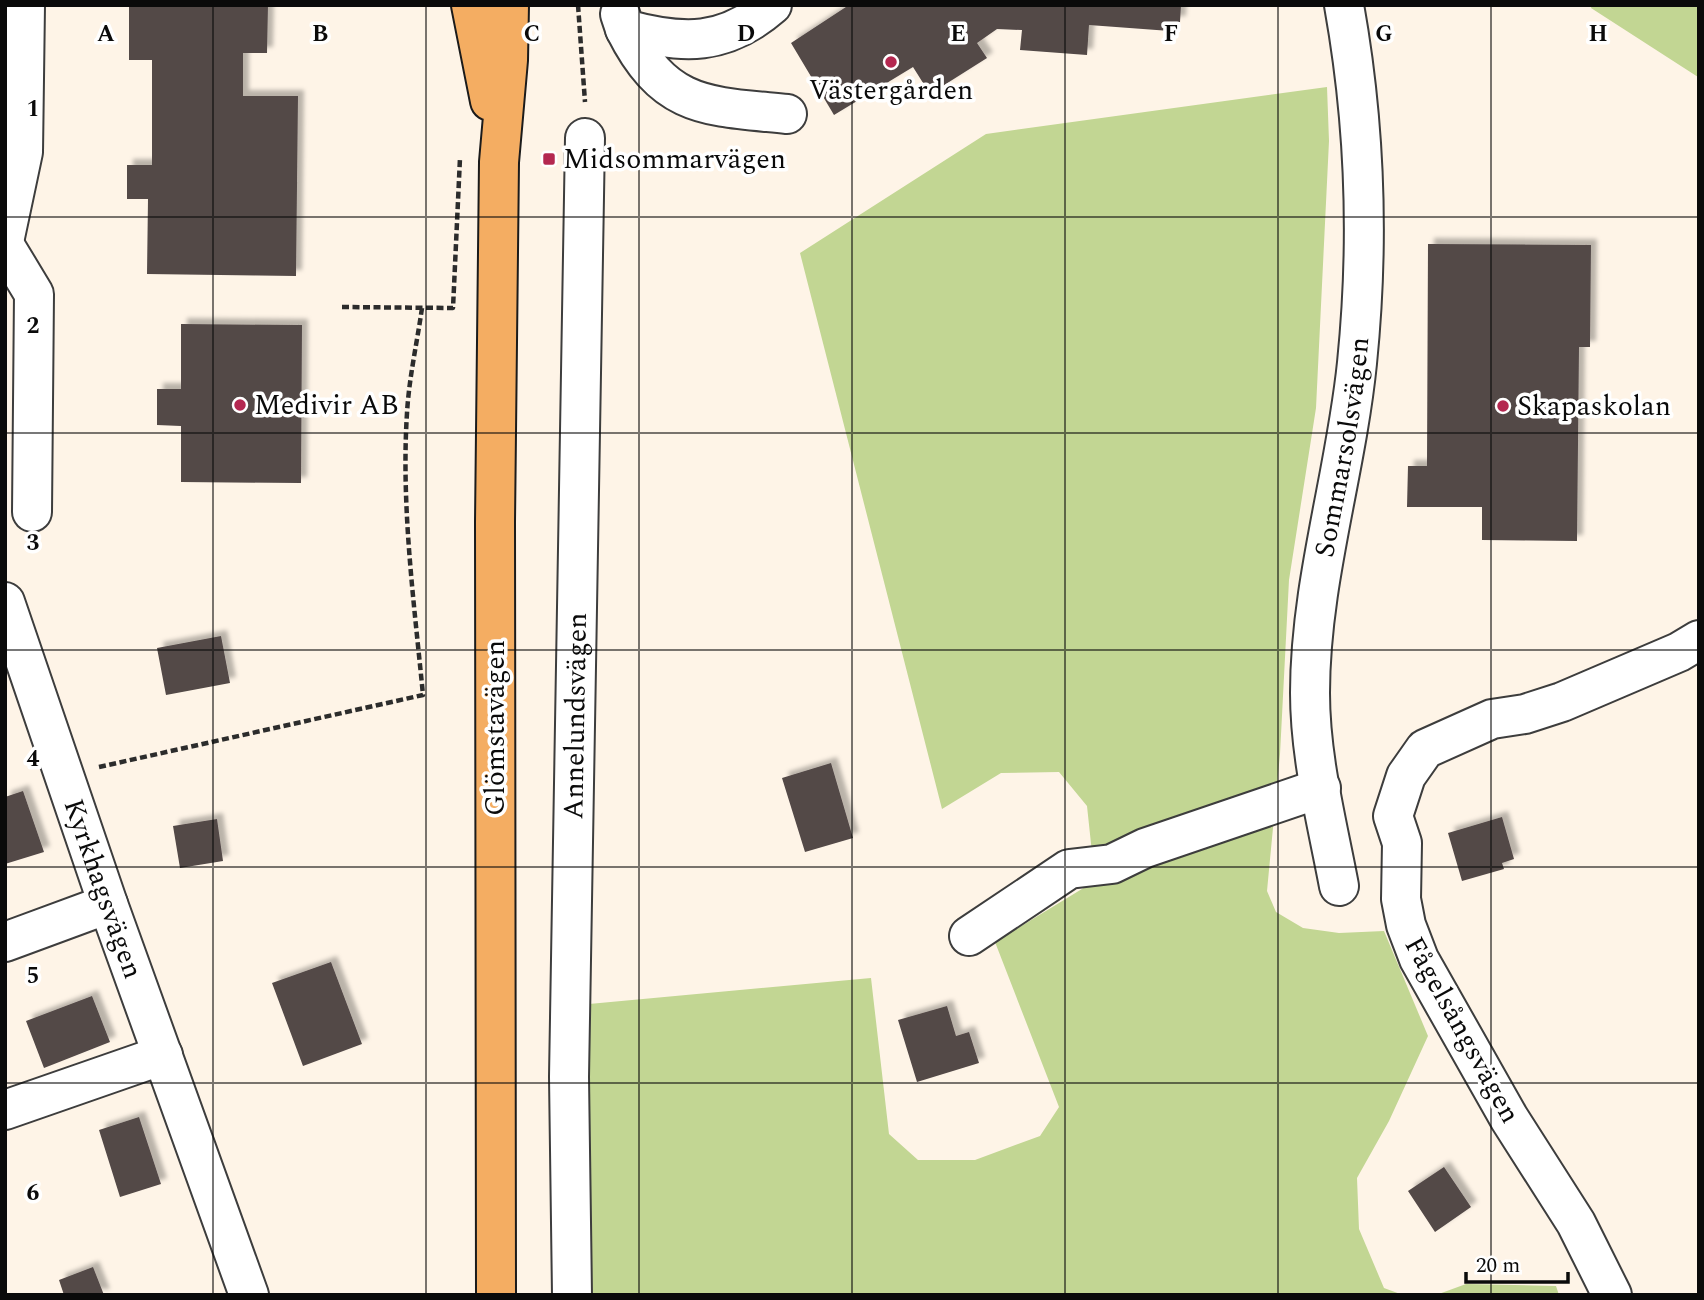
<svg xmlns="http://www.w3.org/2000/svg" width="1704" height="1300" font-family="Spectral,serif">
<defs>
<filter id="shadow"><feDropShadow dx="6" dy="-6" stdDeviation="2" flood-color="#0004"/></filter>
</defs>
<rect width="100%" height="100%" fill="#fef4e7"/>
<path fill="#c2d693" d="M1592 5H1699V89L1698 77 1591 8Z
M1327 87 1329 141 1316 408 1289 580 1280 754 1267 891 1276 912 1303 928 1339 933 1384 931 1428 1036 1389 1121 1357 1178 1359 1229 1384 1288 1403 1295H591L586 1146 589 1004 871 978 889 1134 918 1160H975L1040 1136 1059 1107 995 942 1095 881 1087 806 1059 772 1001 773 942 809 800 253 986 134Z
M1466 1284 1556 1286 1559 1295H1436Z"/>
<path fill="#524847" filter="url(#shadow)" d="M129 5H268L267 53H243V96H298L296 276 147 274 148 199H127V165H152V60H129Z
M849 5H1181L1180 22H1170V31L1089 25 1087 55 1020 50 1022 30 997 29 977 43 987 58 930 94 913 67 834 115 791 43Z
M1428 244 1591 245 1590 347H1579L1577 541 1482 540V507H1407L1408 466H1427Z
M181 324 302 325 301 483 181 482V426L157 425V389H181Z
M221 636 230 683 166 695 157 648Z
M831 763 853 838 805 852 782 778Z
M23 791 44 852 5 864V797Z
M1502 817 1514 859 1502 863 1504 869 1462 881 1448 833Z
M217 819 223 861 180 868 173 826Z
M331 962 362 1044 303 1066 272 983Z
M92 996 110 1042 44 1068 26 1021Z
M947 1006 956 1036 969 1032 979 1063 917 1082 898 1020Z
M139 1117 161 1184 120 1197 99 1130Z
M1444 1167 1471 1207 1435 1232 1408 1191Z
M93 1267 104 1295H64L59 1280Z"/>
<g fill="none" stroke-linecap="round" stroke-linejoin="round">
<g stroke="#3d3d3d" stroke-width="42">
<g id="minor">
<path d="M620 14 625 29C683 45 725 46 772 5"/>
<path d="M625 29C665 109 707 106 787 114"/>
<path d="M5 237 23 152 25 5"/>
<path d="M5 246 34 294 32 512"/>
<path id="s1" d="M5 602 108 904 249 1295"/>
<path id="s2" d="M1339 886C1327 822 1310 758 1310 693 1310 582 1346 473 1357 363 1369 245 1365 122 1344 5"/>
<path d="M969 936 1069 869 1112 864 1145 848 1321 788"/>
<path d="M5 942 108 904"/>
<path d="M5 1110 163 1055"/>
<path id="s3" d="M572 1295 569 1077 585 138"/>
<path d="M1612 1295 1576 1223 1509 1118 1419 959 1406 925 1401 899 1402 843 1393 816 1406 776 1425 749 1492 719 1525 714 1562 702 1679 652 1699 640"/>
</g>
</g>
<g stroke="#1b1b1b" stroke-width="42">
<path id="major" d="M471 5 490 101
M496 1295 495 522 499 162 508 60 509 5"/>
</g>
<path stroke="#2c2c2c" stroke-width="4.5" stroke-dasharray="7 3.5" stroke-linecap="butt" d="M578 5 585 102
M342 307 453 308 460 158
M99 767 423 695C414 602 401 506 407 413 409 378 417 343 422 308"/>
<use href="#minor" stroke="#fff" stroke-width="38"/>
<use href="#major" stroke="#f4ad62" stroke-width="38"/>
</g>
<path fill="none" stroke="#0a0a0a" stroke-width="2" stroke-opacity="0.55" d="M213 5V1295M426 5V1295M639 5V1295M852 5V1295M1065 5V1295M1278 5V1295M1491 5V1295M5 217H1699M5 433H1699M5 650H1699M5 867H1699M5 1083H1699"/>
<g fill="#b42850" stroke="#fff" stroke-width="2.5">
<circle cx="891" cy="62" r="7"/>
<rect x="542" y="152" width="14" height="14" rx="3.5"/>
<circle cx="240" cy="405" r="7"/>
<circle cx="1503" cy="406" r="7"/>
</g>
<g text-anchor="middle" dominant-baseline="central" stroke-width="7" stroke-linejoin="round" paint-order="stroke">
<g font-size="28" fill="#0a0a0a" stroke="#fff" text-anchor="start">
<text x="891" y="90" text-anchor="middle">Västergården</text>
<text x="563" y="159">Midsommarvägen</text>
<text x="254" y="405">Medivir AB</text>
<text x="1517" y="406">Skapaskolan</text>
</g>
<g font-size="28" fill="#0a0a0a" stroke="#fff">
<text stroke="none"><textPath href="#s2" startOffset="444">Sommarsolsvägen</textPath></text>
<text stroke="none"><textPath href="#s3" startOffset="579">Annelundsvägen</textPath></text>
<text transform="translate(495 728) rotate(-90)">Glömstavägen</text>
<text stroke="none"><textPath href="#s1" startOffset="303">Kyrkhagsvägen</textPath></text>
<text transform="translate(1462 1030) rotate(61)">Fågelsångsvägen</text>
</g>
</g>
<g font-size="23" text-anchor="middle" font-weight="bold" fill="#0a0a0a" stroke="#fff" stroke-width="7" stroke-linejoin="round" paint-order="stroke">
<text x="106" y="41">A</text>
<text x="320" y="41">B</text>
<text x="532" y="41">C</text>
<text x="746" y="41">D</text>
<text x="958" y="41">E</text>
<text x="1171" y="41">F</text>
<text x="1384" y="41">G</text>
<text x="1598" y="41">H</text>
<text x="33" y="116">1</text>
<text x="33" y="333">2</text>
<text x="33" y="550">3</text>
<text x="33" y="766">4</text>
<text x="33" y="983">5</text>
<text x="33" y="1200">6</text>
</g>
<rect width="1704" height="1300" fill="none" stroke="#0a0a0a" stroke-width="14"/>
<path d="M1466 1272v10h102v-10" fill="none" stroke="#0a0a0a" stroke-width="3.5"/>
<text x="1476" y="1272" font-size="21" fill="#0a0a0a" stroke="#ffffff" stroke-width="5" paint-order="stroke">20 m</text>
</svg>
